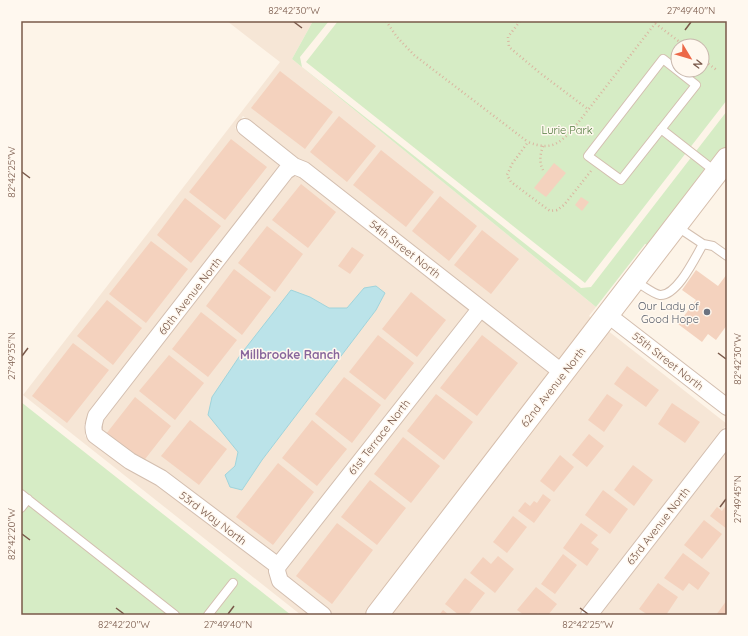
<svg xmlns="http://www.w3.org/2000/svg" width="748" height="636" font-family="Quicksand,sans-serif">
<rect width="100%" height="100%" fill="#fdf4e8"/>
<path fill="#f6e6d6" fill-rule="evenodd" d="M227 21H274L276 22 277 21H313L292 59 596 307 589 316 594 320 561 363 299 160 296 156 294 157 243 116 235 128 281 165 90 412 86 424H84L85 430V436L126 467 157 484 269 569 271 579 276 587 311 615H301L23 395 280 62Z
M298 175 469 309 276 556 101 431V425L103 421 292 177 294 176 296 177ZM364 288 385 293 376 310 262 460 242 490 225 475 235 466 238 452 209 415 241 354 291 291 310 297 329 308H347Z
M482 319 552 374 367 615H334L286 577 285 570Z
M607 330 727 424 579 615H387Z
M727 450V615H600Z"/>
<path fill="#d6ecc5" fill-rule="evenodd" d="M313 21H329L300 57 302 67 581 288 591 287 727 111V146L651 246 645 244 596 307 292 59Z
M338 21H727V100L585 283 306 62ZM678 46H702V70H678Z
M21 402 291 615H21Z"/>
<path fill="#bbe3e9" stroke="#a0d4db" d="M376 286 385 293 376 310 262 460 242 490 230 487 225 475 235 466 238 452 208 415 212 397 241 354 291 290 310 297 329 308H347L364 288Z"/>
<path fill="#f4d2be" d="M280 71 333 112 305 149 251 108Z
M339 116 376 146 347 182 310 152Z
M231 139 267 167 225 220 189 192Z
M381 150 434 192 406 227 353 185Z
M554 163 566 173 546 197 534 188Z
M301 184 336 212 308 248 272 220Z
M440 196 477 226 449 261 412 231Z
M581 197 589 202 582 211 575 205Z
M185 198 221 226 191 263 157 235Z
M267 226 303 254 275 292 238 263Z
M482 230 519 259 491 294 454 265Z
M151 241 188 269 146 323 109 294Z
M352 247 364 255 350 274 338 266Z
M234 269 271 297 242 335 206 306Z
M696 270 718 286 727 274V325L716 340 708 334 702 342 678 324 696 300 682 290Z
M411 292 446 320 417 357 382 329Z
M107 300 142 328 113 365 77 336Z
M201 312 237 340 208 377 172 349Z
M378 335 414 363 385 400 349 372Z
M482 335 518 363 477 416 440 388Z
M73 343 109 370 67 423 32 396Z
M169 355 204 383 175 420 139 391Z
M627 366 659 390 646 407 614 384Z
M344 377 381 405 352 443 315 414Z
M436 394 473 422 444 460 407 431Z
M607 394 623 405 604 432 588 420Z
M135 397 171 426 142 463 106 434Z
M672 403 700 422 685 443 658 424Z
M190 420 227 449 199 485 161 456Z
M312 420 347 449 317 486 282 458Z
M589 434 604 446 587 467 572 455Z
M403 437 440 466 411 503 374 474Z
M560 455 574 467 554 492 540 481Z
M278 463 314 492 273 545 236 517Z
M633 465 653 480 634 506 614 490Z
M370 480 406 508 377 545 341 517Z
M603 490 628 509 610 534 585 515Z
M543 494 551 500 534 523 518 511 525 502 530 506 534 501 537 503Z
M727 504V529L710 516 717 507 722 511Z
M513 516 527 527 507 553 493 542Z
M704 520 722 534 702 559 684 545Z
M337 523 373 550 332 604 296 576Z
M581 523 598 535 591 543 599 549 587 566 563 548Z
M683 553 710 573 698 590 689 583 683 591 664 578Z
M563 554 577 565 555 594 541 584Z
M498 556 514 569 495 593 470 573 483 557 491 564Z
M465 578 485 593 468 615H459L445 604Z
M658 583 678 597 666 615H648L639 609Z
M536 587 557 604 548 615H540L538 613 536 615H524L517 610Z
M727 600V615H716Z
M443 610 449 615H439Z"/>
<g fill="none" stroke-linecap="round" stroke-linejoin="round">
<g stroke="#d3beaf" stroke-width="10">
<path id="lane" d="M663 59 696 85 621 180 588 156Z
M661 129 716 172
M703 244 713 246 727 256
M635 281C641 284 653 294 660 295 677 296 695 258 703 244L676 226
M21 494 175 615
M21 508 28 499
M208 615 233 583"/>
</g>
<g stroke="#d3beaf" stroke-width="18">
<path id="street" d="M245 127 294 166 304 170 563 373
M608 315 727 407
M278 566 161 478 130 461 95 435C92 428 94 423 96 416L286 171 294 166
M278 566 480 309
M278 566 277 571 280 581 323 615
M589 615 727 437"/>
</g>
<g stroke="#d6beac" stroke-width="24">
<path id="secondary" d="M377 615 727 159"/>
</g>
<path stroke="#dab5a0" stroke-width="2.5" stroke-dasharray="1 3" stroke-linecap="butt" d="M386 21 397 37 414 55 528 142
M520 21 508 37 509 47 540 73 589 110
M652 21 685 46
M702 59 718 71
M543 146C540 155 539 162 543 170
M591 171 564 205 557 210 550 211 511 182 507 175 512 164 528 142C551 151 559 144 574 128L657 21"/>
<use href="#lane" stroke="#fff" stroke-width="8"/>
<use href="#street" stroke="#fff" stroke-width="16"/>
<use href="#secondary" stroke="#fff" stroke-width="22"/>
</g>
<path fill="none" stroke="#79594a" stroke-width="1.5" d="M294 22 302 28M685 30 691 22M22 172 30 178M718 353 726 359M22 356 28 348M720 507 726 499M22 534 30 540M116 608 124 614M580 608 588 614M228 614 234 606"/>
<circle fill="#6b7280" stroke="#fff8ef" stroke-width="1.5" cx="707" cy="312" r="4"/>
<g text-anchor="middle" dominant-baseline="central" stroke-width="3" stroke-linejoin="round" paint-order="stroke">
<g font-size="11" fill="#527a3e" stroke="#fff8ef">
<text x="567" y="130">Lurie Park</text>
</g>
<g font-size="11" fill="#79594a" stroke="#fff8ef">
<text transform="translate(405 249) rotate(38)">54th Street North</text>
<text transform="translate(190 296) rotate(-52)">60th Avenue North</text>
<text transform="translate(668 361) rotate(38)">55th Street North</text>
<text transform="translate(553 387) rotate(-52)">62nd Avenue North</text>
<text transform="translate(379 437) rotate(-52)">61st Terrace North</text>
<text transform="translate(213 518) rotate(37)">53rd Way North</text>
<text transform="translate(658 526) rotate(-52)">63rd Avenue North</text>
</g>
<g font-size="11" fill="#5b616d" stroke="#fff8ef" text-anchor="end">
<text x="699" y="306">Our Lady of<tspan x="699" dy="13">Good Hope</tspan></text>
</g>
<g font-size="12" font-weight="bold" fill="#88669c" stroke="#fff8ef">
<text x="290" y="354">Millbrooke Ranch</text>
</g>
</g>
<rect width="748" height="636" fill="none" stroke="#fff8ef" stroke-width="44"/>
<g transform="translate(690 58) rotate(128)"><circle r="19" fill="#fff8ef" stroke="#c9b8ad"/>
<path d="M0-3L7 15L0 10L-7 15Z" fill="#ec6848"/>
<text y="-6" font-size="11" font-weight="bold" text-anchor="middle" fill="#79594a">N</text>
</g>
<rect x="22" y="22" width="704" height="592" fill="none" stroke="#79594a" stroke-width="1.5"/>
<g font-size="10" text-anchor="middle" fill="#79594a">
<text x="294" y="14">82°42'30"W</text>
<text x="691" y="14">27°49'40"N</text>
<text transform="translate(11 172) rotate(-90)" y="4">82°42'25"W</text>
<text transform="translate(11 356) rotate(-90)" y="4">27°49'35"N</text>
<text transform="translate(737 359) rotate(-90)" y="4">82°42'30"W</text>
<text transform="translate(737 499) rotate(-90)" y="4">27°49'45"N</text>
<text transform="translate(11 534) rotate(-90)" y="4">82°42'20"W</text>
<text x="124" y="628">82°42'20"W</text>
<text x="228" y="628">27°49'40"N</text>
<text x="588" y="628">82°42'25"W</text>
</g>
</svg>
